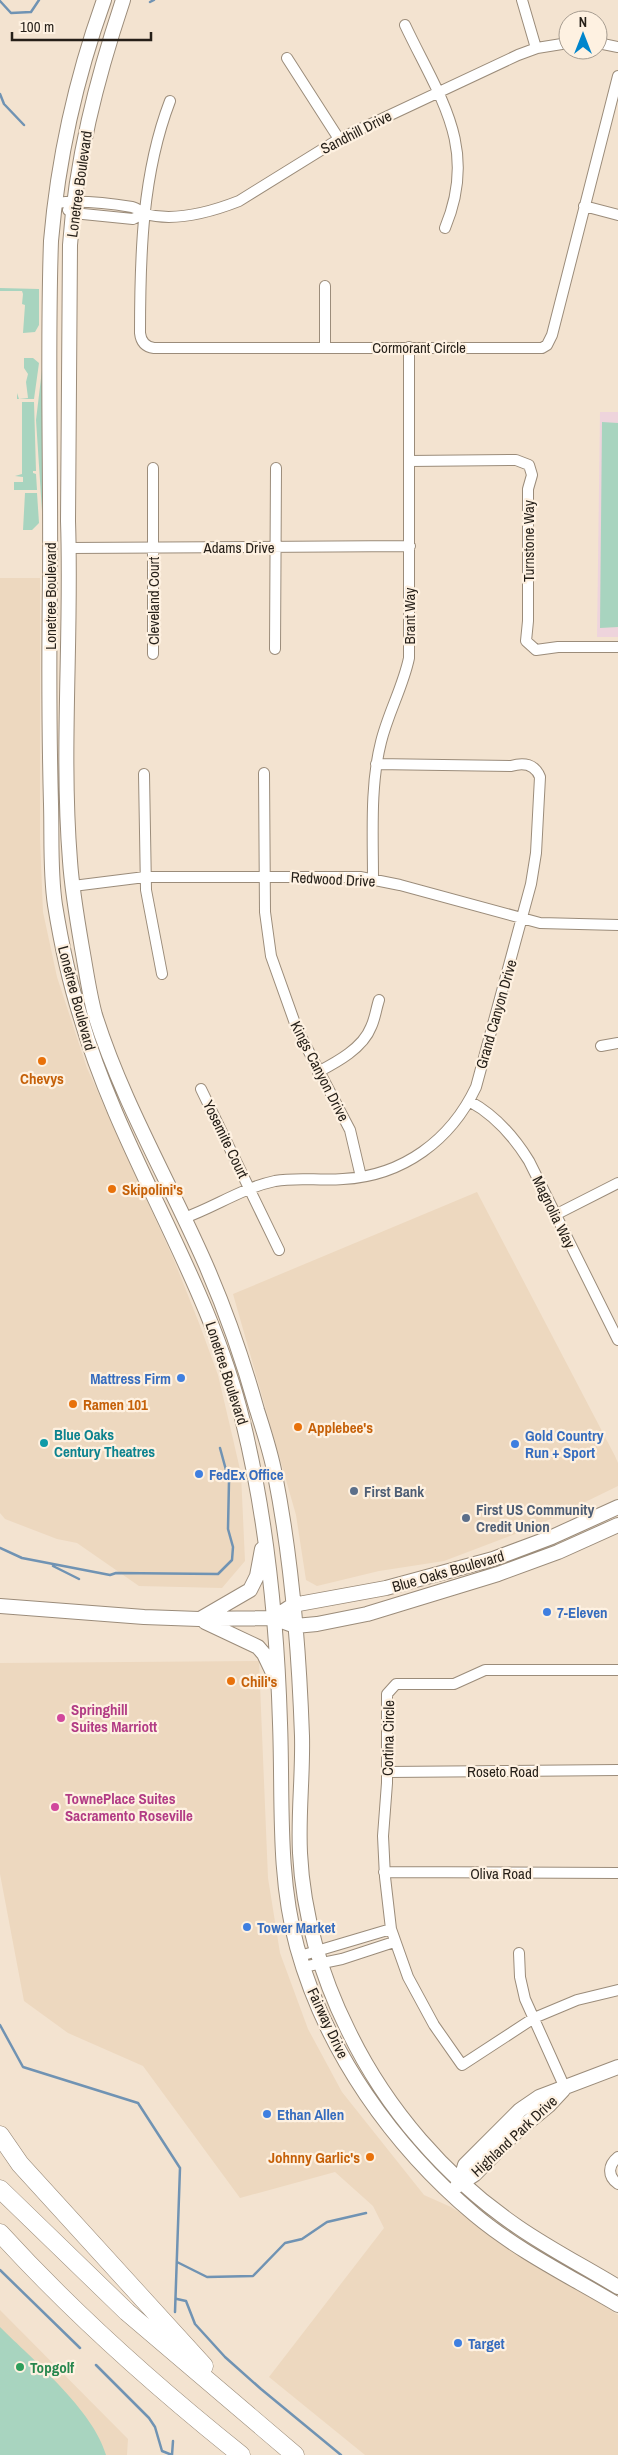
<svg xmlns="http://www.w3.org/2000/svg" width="618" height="2455" font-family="'Archivo Narrow',sans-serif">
<rect width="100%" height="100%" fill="#f3e3d0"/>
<path fill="#edd8bf" d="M0 578H40V839L43 912 57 977 87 1068 174 1260 199 1323 218 1375 233 1439 241 1474 245 1561 222 1588 139 1586 77 1543 57 1539 5 1519 0 1513Z
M477 1192 615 1456 618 1463V1486L534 1527 444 1561 379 1571 317 1586 306 1580 296 1515 233 1294Z
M259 1661 268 1878 280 1953 308 2029 342 2092 424 2195 451 2207 618 2315V2455H365L269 2377 384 2228 373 2206 335 2172 240 2198 143 2066 68 2033 24 2001 0 1874V1663Z
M0 2310 128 2439 127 2455H0Z"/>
<path fill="#eed4dc" d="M600 412H618V637H597Z"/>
<path fill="#a8d4bf" d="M0 288 39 289V325L35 332 23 333 25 305 22 304 23 294 22 291H0Z
M24 358H33L39 363 34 399H17V393L19 399 28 398 26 382 28 374 24 368Z
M42 370V511L36 420Z
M22 402H34L36 471H33V473L36 474 37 490H14V482H23V477L15 476 22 474Z
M602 422 618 423V627L600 628Z
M25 493H37L39 523 32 530H23Z
M0 2327C32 2359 94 2411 106 2455H0Z"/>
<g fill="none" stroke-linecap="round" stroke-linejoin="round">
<path stroke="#7093b3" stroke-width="2.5" d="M0 1 11 13 31 12 39 0
M150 2 154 0
M0 94 4 104 24 125
M0 1548 22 1558 110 1575 116 1573 218 1574 232 1560 233 1547 228 1529 229 1481 220 1448
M53 1566 79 1579
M0 2025 23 2067 138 2103 180 2168 175 2312
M177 2262 207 2277 253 2276 285 2243 302 2239 327 2222 366 2213
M0 2270 80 2348
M177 2299 186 2301 195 2324 225 2357 261 2389 341 2455
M96 2365 149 2418 155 2427 162 2451 172 2455
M172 2455 173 2441"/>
<g stroke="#9b8c7a" stroke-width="12">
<path id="street" d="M522 0 536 48
M405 25C439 97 479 147 445 228
M598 43 618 47
M287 58 339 139
M170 101C142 174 140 255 140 333 141 342 146 347 154 348H542L547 345 552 335 618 76
M56 203C80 200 107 203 132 207 137 208 141 212 145 214 175 222 211 212 239 201L339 139 518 55 537 48 568 43
M584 206 618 215
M68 210 73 213 133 219 145 213
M325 348V286
M409 461 516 460 529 465 532 475 528 489V621L526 641 536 650 558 647H618
M153 468V654
M69 548 410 546
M275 649 276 468
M264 773 265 912 271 956 297 1029 350 1130 361 1177
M144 774 146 890 162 974
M373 879C373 834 370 785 381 742 388 713 403 687 409 658V347
M73 886 145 877H360L400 885 540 923 618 925
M601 1046 618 1043
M318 1072C337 1062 363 1048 371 1027 375 1019 376 1009 379 1000
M201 1089 279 1250
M469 1101C495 1115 513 1135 529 1161L618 1340
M555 1215 618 1183
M184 1218C215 1207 242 1188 275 1181 297 1177 320 1181 343 1179 403 1176 451 1140 476 1087L531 884 536 853 540 777C535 764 524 762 511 766L376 764
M618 1670H485L454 1684H396L387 1694V1783L383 1836 385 1877 391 1929 408 1977 434 2025 462 2065 534 2018 577 2000 618 1990
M387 1772 618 1770
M384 1872 618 1873
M519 1953 520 1977 525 1999 565 2088
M300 1956 391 1929
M303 1967 342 1959 394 1942
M618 2157C608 2165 607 2176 618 2184"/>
</g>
<g stroke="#9b8c7a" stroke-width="16">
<path id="secondary" d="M104 0C76 78 58 159 51 241 47 354 51 467 50 579 49 654 49 729 51 804 52 838 50 872 55 905 61 942 69 980 80 1015 121 1157 208 1277 243 1422 267 1520 277 1623 280 1723 283 1799 277 1873 297 1947 326 2052 393 2146 475 2215 518 2251 571 2277 618 2305
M123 0C96 81 76 160 70 245L68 521C72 634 61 748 70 861 72 890 77 919 82 948 86 970 89 993 95 1015 122 1101 169 1181 205 1263 226 1311 243 1360 257 1410 264 1432 271 1453 275 1475 292 1561 299 1649 302 1736 303 1775 298 1814 300 1853 303 1914 321 1976 348 2030 386 2109 446 2178 518 2227 550 2249 585 2267 618 2287
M0 1606 144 1617 199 1619 273 1618 295 1626 317 1624 367 1614 498 1574 558 1552 618 1525
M273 1618 293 1605 386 1588 493 1559 552 1537 618 1507
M200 1619 250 1590 257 1576 262 1549
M205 1622 258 1647 264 1654 276 1679
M460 2182 465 2165 520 2110 539 2097 618 2067
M457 2186 475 2174 516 2132 549 2105 563 2090"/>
</g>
<g stroke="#9b8c7a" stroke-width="19">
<path id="highway" d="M0 2135 20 2164 204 2366
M0 2189 127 2312 295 2455
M0 2233C73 2313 156 2387 241 2455"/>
</g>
<use href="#street" stroke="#fff" stroke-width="10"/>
<use href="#secondary" stroke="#fff" stroke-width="14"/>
<use href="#highway" stroke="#fff" stroke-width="18"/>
</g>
<g fill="#e8710a" stroke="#fef1e1" stroke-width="2">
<circle cx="42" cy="1061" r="5"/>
<circle cx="112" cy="1189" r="5"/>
<circle cx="73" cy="1404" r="5"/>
<circle cx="298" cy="1427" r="5"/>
<circle cx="231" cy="1681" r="5"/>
<circle cx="370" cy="2157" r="5"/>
</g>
<g fill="#3f7fe0" stroke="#fef1e1" stroke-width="2">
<circle cx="181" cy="1378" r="5"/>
<circle cx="515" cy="1444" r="5"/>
<circle cx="199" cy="1474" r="5"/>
<circle cx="547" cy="1612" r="5"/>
<circle cx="247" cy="1927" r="5"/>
<circle cx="267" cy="2114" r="5"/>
<circle cx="458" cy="2343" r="5"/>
</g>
<circle fill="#0f9aa8" stroke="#fef1e1" stroke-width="2" cx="44" cy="1443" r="5"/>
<g fill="#5c6f8a" stroke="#fef1e1" stroke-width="2">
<circle cx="354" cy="1491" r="5"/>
<circle cx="466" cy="1518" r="5"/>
</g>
<g fill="#d1479c" stroke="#fef1e1" stroke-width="2">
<circle cx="61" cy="1718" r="5"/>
<circle cx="55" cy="1807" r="5"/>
</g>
<circle fill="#2e9e5b" stroke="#fef1e1" stroke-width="2" cx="20" cy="2367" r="5"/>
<g text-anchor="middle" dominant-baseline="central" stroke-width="4.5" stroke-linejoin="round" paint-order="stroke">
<g font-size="15" fill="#251f18" stroke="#fef1e1">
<text transform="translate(356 132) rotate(-27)">Sandhill Drive</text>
<text transform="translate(79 184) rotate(-82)">Lonetree Boulevard</text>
<text x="419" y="347">Cormorant Circle</text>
<text transform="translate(528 541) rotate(-90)">Turnstone Way</text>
<text x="239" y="547">Adams Drive</text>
<text transform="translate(50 596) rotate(-90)">Lonetree Boulevard</text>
<text transform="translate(153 601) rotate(-90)">Cleveland Court</text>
<text transform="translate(409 616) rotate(-90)">Brant Way</text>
<text transform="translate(333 879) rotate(3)">Redwood Drive</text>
<text transform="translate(77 998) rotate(75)">Lonetree Boulevard</text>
<text transform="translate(496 1014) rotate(-74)">Grand Canyon Drive</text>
<text transform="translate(320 1071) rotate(63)">Kings Canyon Drive</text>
<text transform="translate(226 1139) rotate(64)">Yosemite Court</text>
<text transform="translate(554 1212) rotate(64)">Magnolia Way</text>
<text transform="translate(227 1373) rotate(72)">Lonetree Boulevard</text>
<text transform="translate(448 1571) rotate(-16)">Blue Oaks Boulevard</text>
<text transform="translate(388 1738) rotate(-89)">Cortina Circle</text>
<text x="503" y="1771">Roseto Road</text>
<text x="501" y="1873">Oliva Road</text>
<text transform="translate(328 2023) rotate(65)">Fairway Drive</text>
<text transform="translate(514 2136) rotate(-43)">Highland Park Drive</text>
</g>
<g font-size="15" font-weight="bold" fill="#c56008" stroke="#fef1e1" text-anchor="start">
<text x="42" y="1078" text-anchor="middle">Chevys</text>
<text x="122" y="1189">Skipolini's</text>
<text x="83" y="1404">Ramen 101</text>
<text x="308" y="1427">Applebee's</text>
<text x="241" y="1681">Chili's</text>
<text x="360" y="2157" text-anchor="end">Johnny Garlic's</text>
</g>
<g font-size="15" font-weight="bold" fill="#366cbe" stroke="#fef1e1" text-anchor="start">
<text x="171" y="1378" text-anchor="end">Mattress Firm</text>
<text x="525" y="1435">Gold Country<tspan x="525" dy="17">Run + Sport</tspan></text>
<text x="209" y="1474">FedEx Office</text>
<text x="557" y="1612">7-Eleven</text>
<text x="257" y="1927">Tower Market</text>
<text x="277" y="2114">Ethan Allen</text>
<text x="468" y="2343">Target</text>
</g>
<g font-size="15" font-weight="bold" fill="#0d838f" stroke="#fef1e1" text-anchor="start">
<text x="54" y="1434">Blue Oaks<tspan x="54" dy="17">Century Theatres</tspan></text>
</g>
<g font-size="15" font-weight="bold" fill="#4e5e75" stroke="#fef1e1" text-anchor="start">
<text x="364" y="1491">First Bank</text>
<text x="476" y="1509">First US Community<tspan x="476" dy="17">Credit Union</tspan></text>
</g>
<g font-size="15" font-weight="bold" fill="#b23c85" stroke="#fef1e1" text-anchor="start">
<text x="71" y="1709">Springhill<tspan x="71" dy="17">Suites Marriott</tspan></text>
<text x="65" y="1798">TownePlace Suites<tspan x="65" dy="17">Sacramento Roseville</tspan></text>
</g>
<g font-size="15" font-weight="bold" fill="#27864d" stroke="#fef1e1" text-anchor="start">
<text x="30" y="2367">Topgolf</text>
</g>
</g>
<g transform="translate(583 35)"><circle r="24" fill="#fef1e1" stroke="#a79d91"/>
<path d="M0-4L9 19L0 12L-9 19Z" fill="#0085cc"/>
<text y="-8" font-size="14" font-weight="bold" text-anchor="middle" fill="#251f18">N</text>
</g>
<path d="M12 32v8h139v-8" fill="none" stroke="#251f18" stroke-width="2.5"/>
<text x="20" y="32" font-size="15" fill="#251f18" stroke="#fef1e1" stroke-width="4" paint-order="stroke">100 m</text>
</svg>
